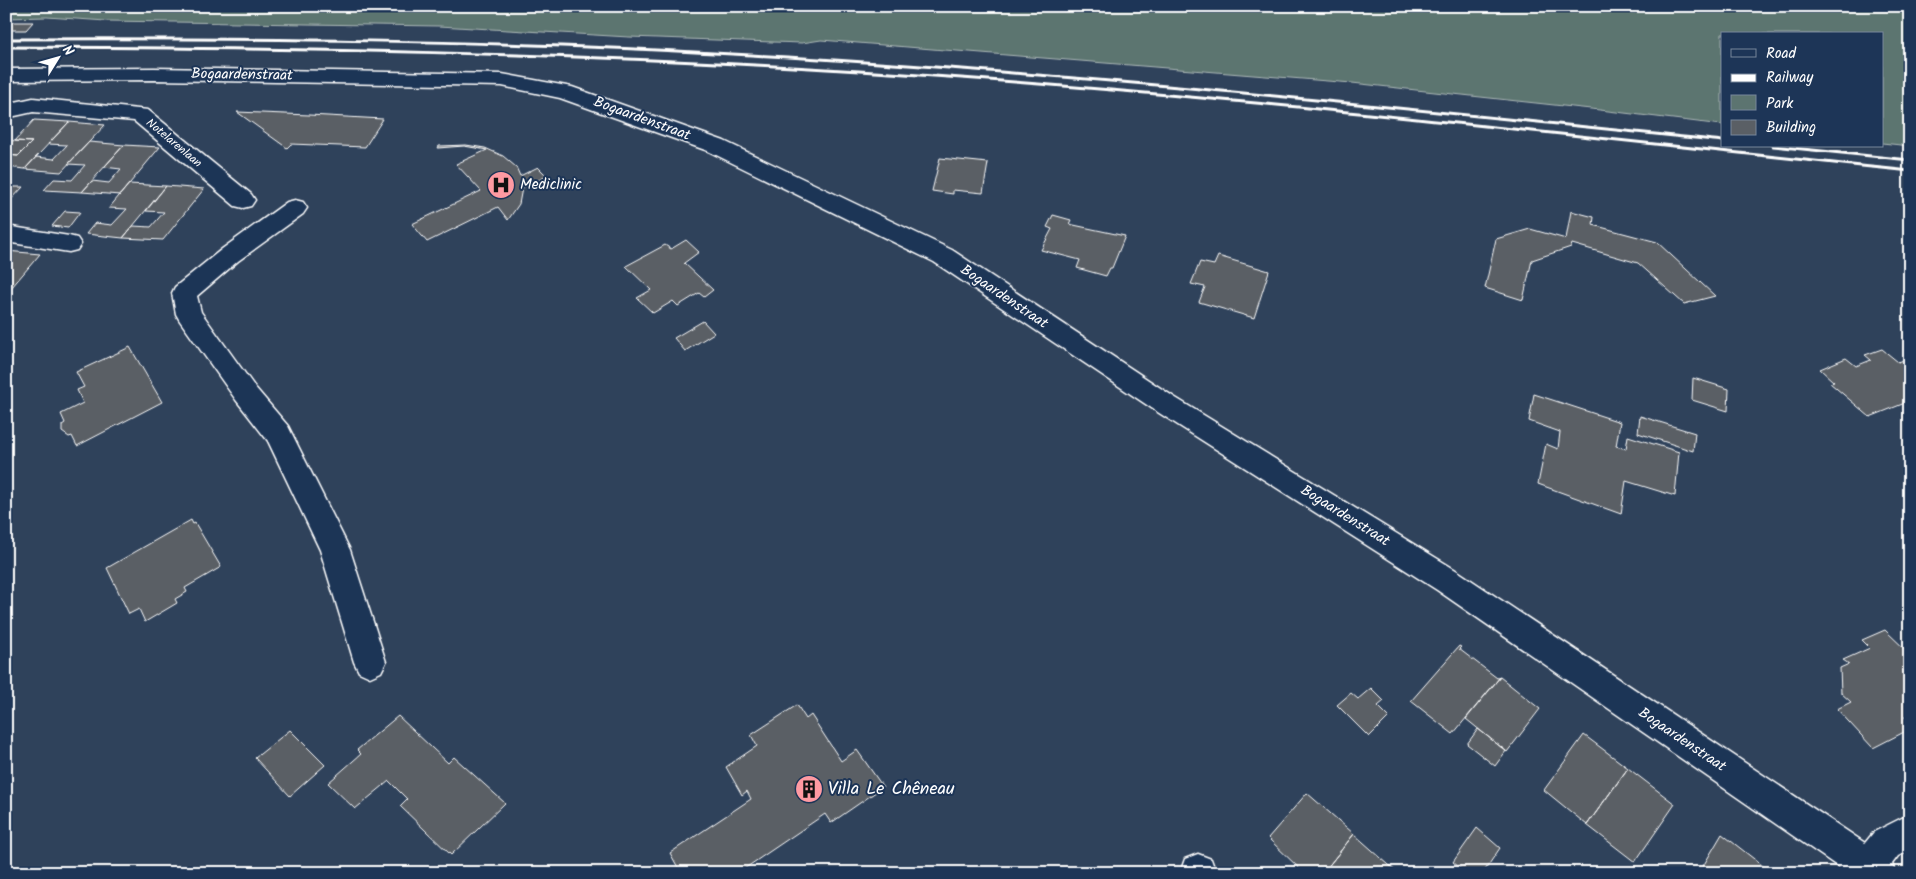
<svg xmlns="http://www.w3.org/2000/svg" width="1916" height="879" font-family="Kalam,sans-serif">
<rect width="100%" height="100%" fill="#2f425b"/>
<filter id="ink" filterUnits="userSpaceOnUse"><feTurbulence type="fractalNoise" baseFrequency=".02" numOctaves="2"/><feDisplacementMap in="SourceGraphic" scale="10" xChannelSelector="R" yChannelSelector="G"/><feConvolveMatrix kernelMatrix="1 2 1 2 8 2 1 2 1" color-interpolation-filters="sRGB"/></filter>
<g filter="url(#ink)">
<path fill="#5c7470" stroke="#aebab8" d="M6 6H1910V146L1882 143V34H1722V125L1600 110 1352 83 821 40 802 43 629 37 439 26 106 21 47 17 6 18Z"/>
<path fill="#5a5f65" stroke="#fff" d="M8 22H33L26 30H6Z
M237 112 309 115 383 119 365 147 291 144 287 148Z
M34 120 69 122 25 169 6 167V155L18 156 32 142 15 141Z
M69 122 105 125 61 172 25 169 36 157 54 159 67 145 48 144Z
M9 140 15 141 32 142 18 156 6 155V144Z
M89 142 124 145 82 192 44 190 54 179 72 180 85 165 68 164Z
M124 145 160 147 120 195 82 192 92 181 109 183 121 169 104 167Z
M466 145 485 148 503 156 516 167 520 176 538 167 547 176 522 188 519 204 508 220 498 207 427 242 412 224 481 191 456 164 487 150 464 146 438 148 439 146Z
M940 158 988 163 983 193 953 190V194L932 191Z
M129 184 166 186 123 238 86 234 95 223 112 225 127 209 109 208Z
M166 186 204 189 163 240 123 238 133 226 151 227 164 212 146 211Z
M10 187H23L11 200 6 199V191Z
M65 211 80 212 68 228 52 226Z
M1571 211 1594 217 1593 225 1657 242 1715 296 1684 304 1638 263 1572 244 1571 247 1532 260 1523 300 1485 288 1496 239 1530 229 1566 239Z
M1053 215 1071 220 1069 224 1125 236 1112 268H1110L1106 276 1077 268 1080 260 1041 250 1052 229 1047 227Z
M686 240 699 252 684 263 713 290 704 297 699 293 678 306 673 301 653 313 637 298 651 290 626 266 665 245 671 249Z
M6 251 40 254 6 294Z
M1218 256 1269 271 1254 318 1199 302 1205 287 1191 284 1200 262 1214 265Z
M703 321 714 333 685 351 674 338Z
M130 347 162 402 77 446 72 436 69 437 62 432V425L65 423 61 414 83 403 77 390 84 387 76 372Z
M1882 349 1898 362 1904 360 1910 365V401L1870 417 1830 383 1834 382 1820 369 1846 358 1856 366 1871 360 1865 355Z
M1693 378 1729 389 1728 411 1692 400Z
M1534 394 1620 422 1616 446 1626 449 1628 436 1679 452 1675 496 1626 481 1621 514 1538 484 1546 444 1558 449 1560 432 1529 421Z
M1640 416 1695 433 1693 451 1638 433Z
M191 520 193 524 195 523 221 567 185 588 187 592 175 599 177 603 145 622 139 609 129 614 107 568Z
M1885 630 1910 654V714L1904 717 1910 723V729L1873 748 1837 709 1851 702 1841 693 1840 668 1849 664 1843 660 1870 648 1862 640Z
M1459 646 1461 647 1459 649 1497 678 1500 677 1453 734 1411 701Z
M1500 677 1540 709 1507 752 1466 719Z
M1371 688 1384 701 1378 706 1389 717 1369 737 1337 705 1351 693 1358 699Z
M797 705 806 719 811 715 841 761 857 750 883 787 831 823 825 814 744 869 746 873H681L670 853 751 799 747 791 742 795 726 767 757 746 751 735Z
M398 716 448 763 454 757 505 803 451 855 400 806 407 799 389 781 355 809 328 783 361 754 357 750Z
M1478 729 1506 751 1495 766 1467 744Z
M290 730 325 765 290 796 255 758Z
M1584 735 1628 768 1587 825 1544 790Z
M1628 768 1675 804 1635 862 1587 825Z
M1307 793 1354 834 1323 873H1304L1268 838Z
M1477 828 1500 848 1483 873H1466L1453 862Z
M1354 834 1398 873H1323Z
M1722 834 1772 873H1699Z"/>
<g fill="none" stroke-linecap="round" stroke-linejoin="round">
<g stroke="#fff" stroke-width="3">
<path id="minor" d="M154 68 502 74 572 87 724 141 952 250 1174 397 1459 572 1865 843 1874 832 1910 814V850L1898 856 1892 864 1896 873H1847L1437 590 1156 411 934 262 708 151 560 98 502 86 154 80 6 81V69Z
M33 98 148 110 251 194 255 200 251 206 243 208 235 206 134 121 33 112 6 118V104Z
M295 200 303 202 307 208 303 214 238 261 197 296 201 312 254 386 288 426 350 550 386 662 381 672 370 677 359 672 354 662 320 550 268 441 236 400 180 321 176 314 172 293 175 287 222 249 287 202Z
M6 226 69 236 77 238 81 244 77 250 69 252 6 242Z
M1198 854 1211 859 1216 873H1180L1185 859Z"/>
</g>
<use href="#minor" fill="#1d3557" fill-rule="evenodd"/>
<path stroke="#fff" stroke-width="3" d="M6 39C248 38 490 40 732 54 1063 72 1392 107 1722 141
M6 47C291 48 575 53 859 71 1210 93 1560 135 1910 171
M1773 146 1910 160"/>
</g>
</g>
<defs>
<g id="hospital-disc" transform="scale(1.4375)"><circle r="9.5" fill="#ff9aa2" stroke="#1d3557"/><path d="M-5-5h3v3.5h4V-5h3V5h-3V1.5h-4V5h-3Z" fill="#111"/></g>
<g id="building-disc" transform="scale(1.4375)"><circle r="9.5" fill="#ff9aa2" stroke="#1d3557"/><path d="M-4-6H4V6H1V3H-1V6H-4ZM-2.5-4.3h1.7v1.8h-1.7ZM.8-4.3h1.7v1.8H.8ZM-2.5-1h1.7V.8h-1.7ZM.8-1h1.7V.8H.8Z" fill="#111"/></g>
</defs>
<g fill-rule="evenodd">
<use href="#hospital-disc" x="501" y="185"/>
<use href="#building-disc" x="809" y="789"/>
</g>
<g text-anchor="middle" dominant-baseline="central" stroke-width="4" stroke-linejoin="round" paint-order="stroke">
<g font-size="12" fill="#fff" stroke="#1d3557">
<text transform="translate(174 143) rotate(40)">Notelarenlaan</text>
</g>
<g font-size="15" fill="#fff" stroke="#1d3557">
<text transform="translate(242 75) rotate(1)">Bogaardenstraat</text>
<text transform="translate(642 119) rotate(20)">Bogaardenstraat</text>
<text transform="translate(1004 297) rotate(34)">Bogaardenstraat</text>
<text transform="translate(1345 516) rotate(32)">Bogaardenstraat</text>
<text transform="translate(1682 740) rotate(34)">Bogaardenstraat</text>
</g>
<g font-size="15" fill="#fff" stroke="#1d3557" text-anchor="start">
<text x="520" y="185">Mediclinic</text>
</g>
<g font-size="18" fill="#fff" stroke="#1d3557" text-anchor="start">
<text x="828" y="789">Villa Le Chêneau</text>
</g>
</g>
<rect width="1916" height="879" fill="none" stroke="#1d3557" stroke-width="25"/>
<rect x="12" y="12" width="1891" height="854" fill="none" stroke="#fff" stroke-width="2" filter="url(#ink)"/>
<rect x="1721" y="32" width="162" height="115" fill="#1d3557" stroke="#77869a"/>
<rect x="1731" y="49" width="25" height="8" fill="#1d3557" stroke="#77869a"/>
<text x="1766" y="58" font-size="15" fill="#ffffff">Road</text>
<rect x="1731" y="74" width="25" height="8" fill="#ffffff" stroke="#77869a"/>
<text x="1766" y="82" font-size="15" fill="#ffffff">Railway</text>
<rect x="1731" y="95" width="25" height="15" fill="#5c7470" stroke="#77869a"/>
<text x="1766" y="108" font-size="15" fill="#ffffff">Park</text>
<rect x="1731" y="120" width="25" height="15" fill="#5a5f65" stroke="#77869a"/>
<text x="1766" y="132" font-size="15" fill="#ffffff">Building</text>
<g transform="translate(58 58) rotate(53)" stroke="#1d3557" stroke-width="4" paint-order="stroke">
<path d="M0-4L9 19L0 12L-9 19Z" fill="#ffffff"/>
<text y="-8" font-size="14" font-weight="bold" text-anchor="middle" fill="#ffffff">N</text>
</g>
</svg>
